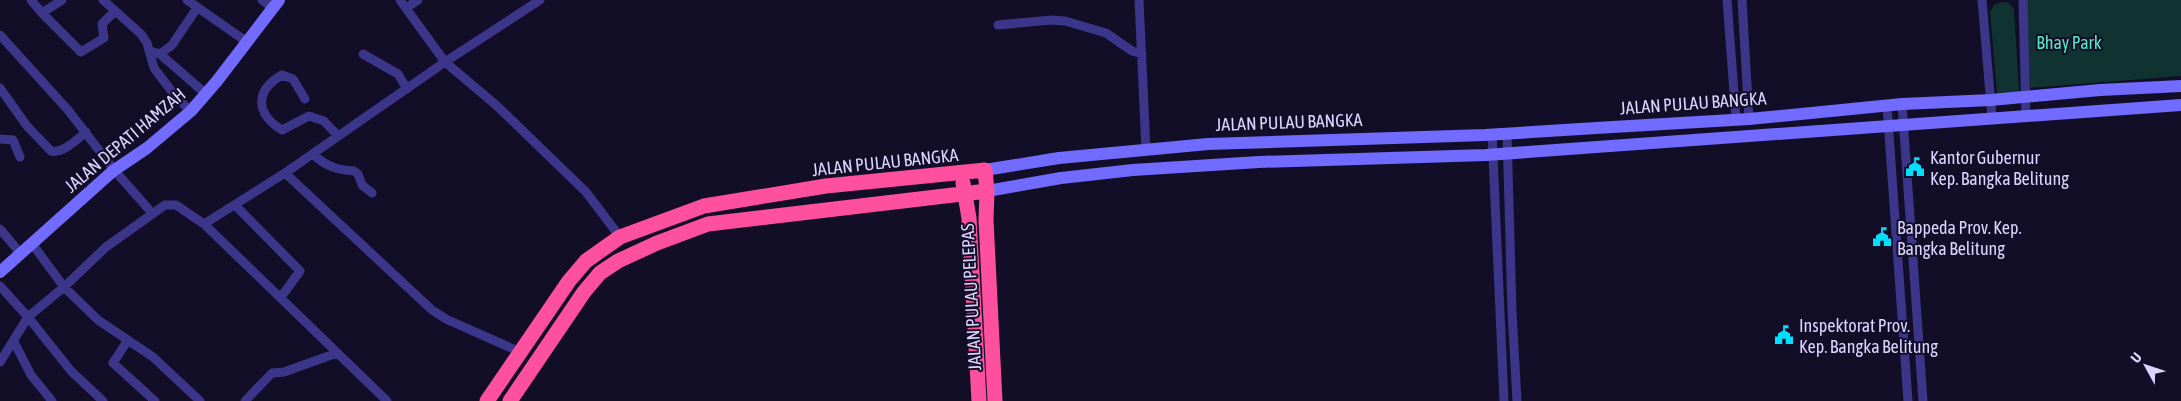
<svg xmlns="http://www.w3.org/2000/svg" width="2181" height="401" font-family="'Asap Condensed',sans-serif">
<rect width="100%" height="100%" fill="#130e27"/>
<path fill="#103231" d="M2023 0H2181V76L2030 88Z
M2001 2 2009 3 2014 9 2019 92 1997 93 1990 13 1994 5Z"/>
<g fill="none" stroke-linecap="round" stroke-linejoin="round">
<path stroke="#3b3689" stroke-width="9" d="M31 0 42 13
M62 0 42 13 81 52 104 38 102 24 115 11
M103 0 141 34 147 43 154 68 176 97 191 111
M187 0 247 42
M262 0 273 8
M400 0 445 62 496 105 586 192 620 237
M1139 0 1146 150
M1727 0 1736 119
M1742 0 1749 119
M1982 0 1992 117
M2023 0 2026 117
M406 8 418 0
M998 25 1051 20 1065 21 1106 33 1132 51 1142 54
M0 35 68 110 115 171 152 213
M150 51 160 54 206 94
M160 54 172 45 197 8
M363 54 398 74 407 89
M0 88 27 126 51 151C63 154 77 139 86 132
M305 99 293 79 282 75C254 91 256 114 282 130L309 116 324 121 338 136
M1902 104 1923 401
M1887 106 1908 401
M1507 133 1512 311 1517 401
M1492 134 1504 401
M0 139 13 140 20 157
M313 154C325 166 337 170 354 171L358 174 362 185 372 193
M285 173 432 310 446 319 520 352
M235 205 300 271 281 297
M204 224 285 173 445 62 540 0
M0 229 21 254
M33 245 64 287 98 320 153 357 200 401
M0 286 28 317 71 371 103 401
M128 340 113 363 155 401
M14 342 31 375 52 401
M0 362 28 317 64 287 106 247 165 205H176L204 224 387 401
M245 401 272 373 284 372 337 353"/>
<path stroke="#726bff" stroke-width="12" d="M985 170 1059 158 1208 144 1485 135 1596 128 1749 119 1902 104 1991 100 2100 90 2181 86
M987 191 1061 178 1133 170 1259 162 1486 155 2181 105
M0 272 113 171 147 148 191 111 217 81 279 0"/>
<path stroke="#ff4f9f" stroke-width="15" d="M963 183 969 218 979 401
M487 401 569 281 586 261 620 237 704 206 826 186 985 170 987 191 986 220 995 401
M510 401 584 292 600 273 618 261 657 243 708 224 987 191"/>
</g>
<defs>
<g id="civic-bare" transform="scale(1.5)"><path d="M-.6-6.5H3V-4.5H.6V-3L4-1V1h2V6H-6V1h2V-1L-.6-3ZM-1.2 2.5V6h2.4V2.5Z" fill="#00dfff" stroke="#130e27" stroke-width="2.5" paint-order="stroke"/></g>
</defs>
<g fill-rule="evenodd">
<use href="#civic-bare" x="1915" y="167"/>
<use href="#civic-bare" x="1882" y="237"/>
<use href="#civic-bare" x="1784" y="335"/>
</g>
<g text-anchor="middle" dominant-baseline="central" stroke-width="4" stroke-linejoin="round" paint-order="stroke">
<g font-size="18" fill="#58e7c7" stroke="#130e27">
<text x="2069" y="42">Bhay Park</text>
</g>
<g font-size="18" fill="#dad4ff" stroke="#130e27">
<text transform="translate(1693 103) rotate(-4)">JALAN PULAU BANGKA</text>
<text transform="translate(1289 122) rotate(-2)">JALAN PULAU BANGKA</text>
<text transform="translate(125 140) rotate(-40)">JALAN DEPATI HAMZAH</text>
<text transform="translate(885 162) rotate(-6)">JALAN PULAU BANGKA</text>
<text transform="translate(971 297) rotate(-93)">JALAN PULAU PELEPAS</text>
</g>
<g font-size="18" fill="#dad4ff" stroke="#130e27" text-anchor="start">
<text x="1930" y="157">Kantor Gubernur<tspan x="1930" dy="21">Kep. Bangka Belitung</tspan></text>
<text x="1897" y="227">Bappeda Prov. Kep.<tspan x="1897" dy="21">Bangka Belitung</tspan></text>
<text x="1799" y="325">Inspektorat Prov.<tspan x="1799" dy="21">Kep. Bangka Belitung</tspan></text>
</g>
</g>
<g transform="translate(2146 366) rotate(310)" stroke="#130e27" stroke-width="4" paint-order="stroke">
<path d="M0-4L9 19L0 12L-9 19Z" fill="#dad4ff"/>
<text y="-8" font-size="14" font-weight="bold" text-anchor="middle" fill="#dad4ff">U</text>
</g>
</svg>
